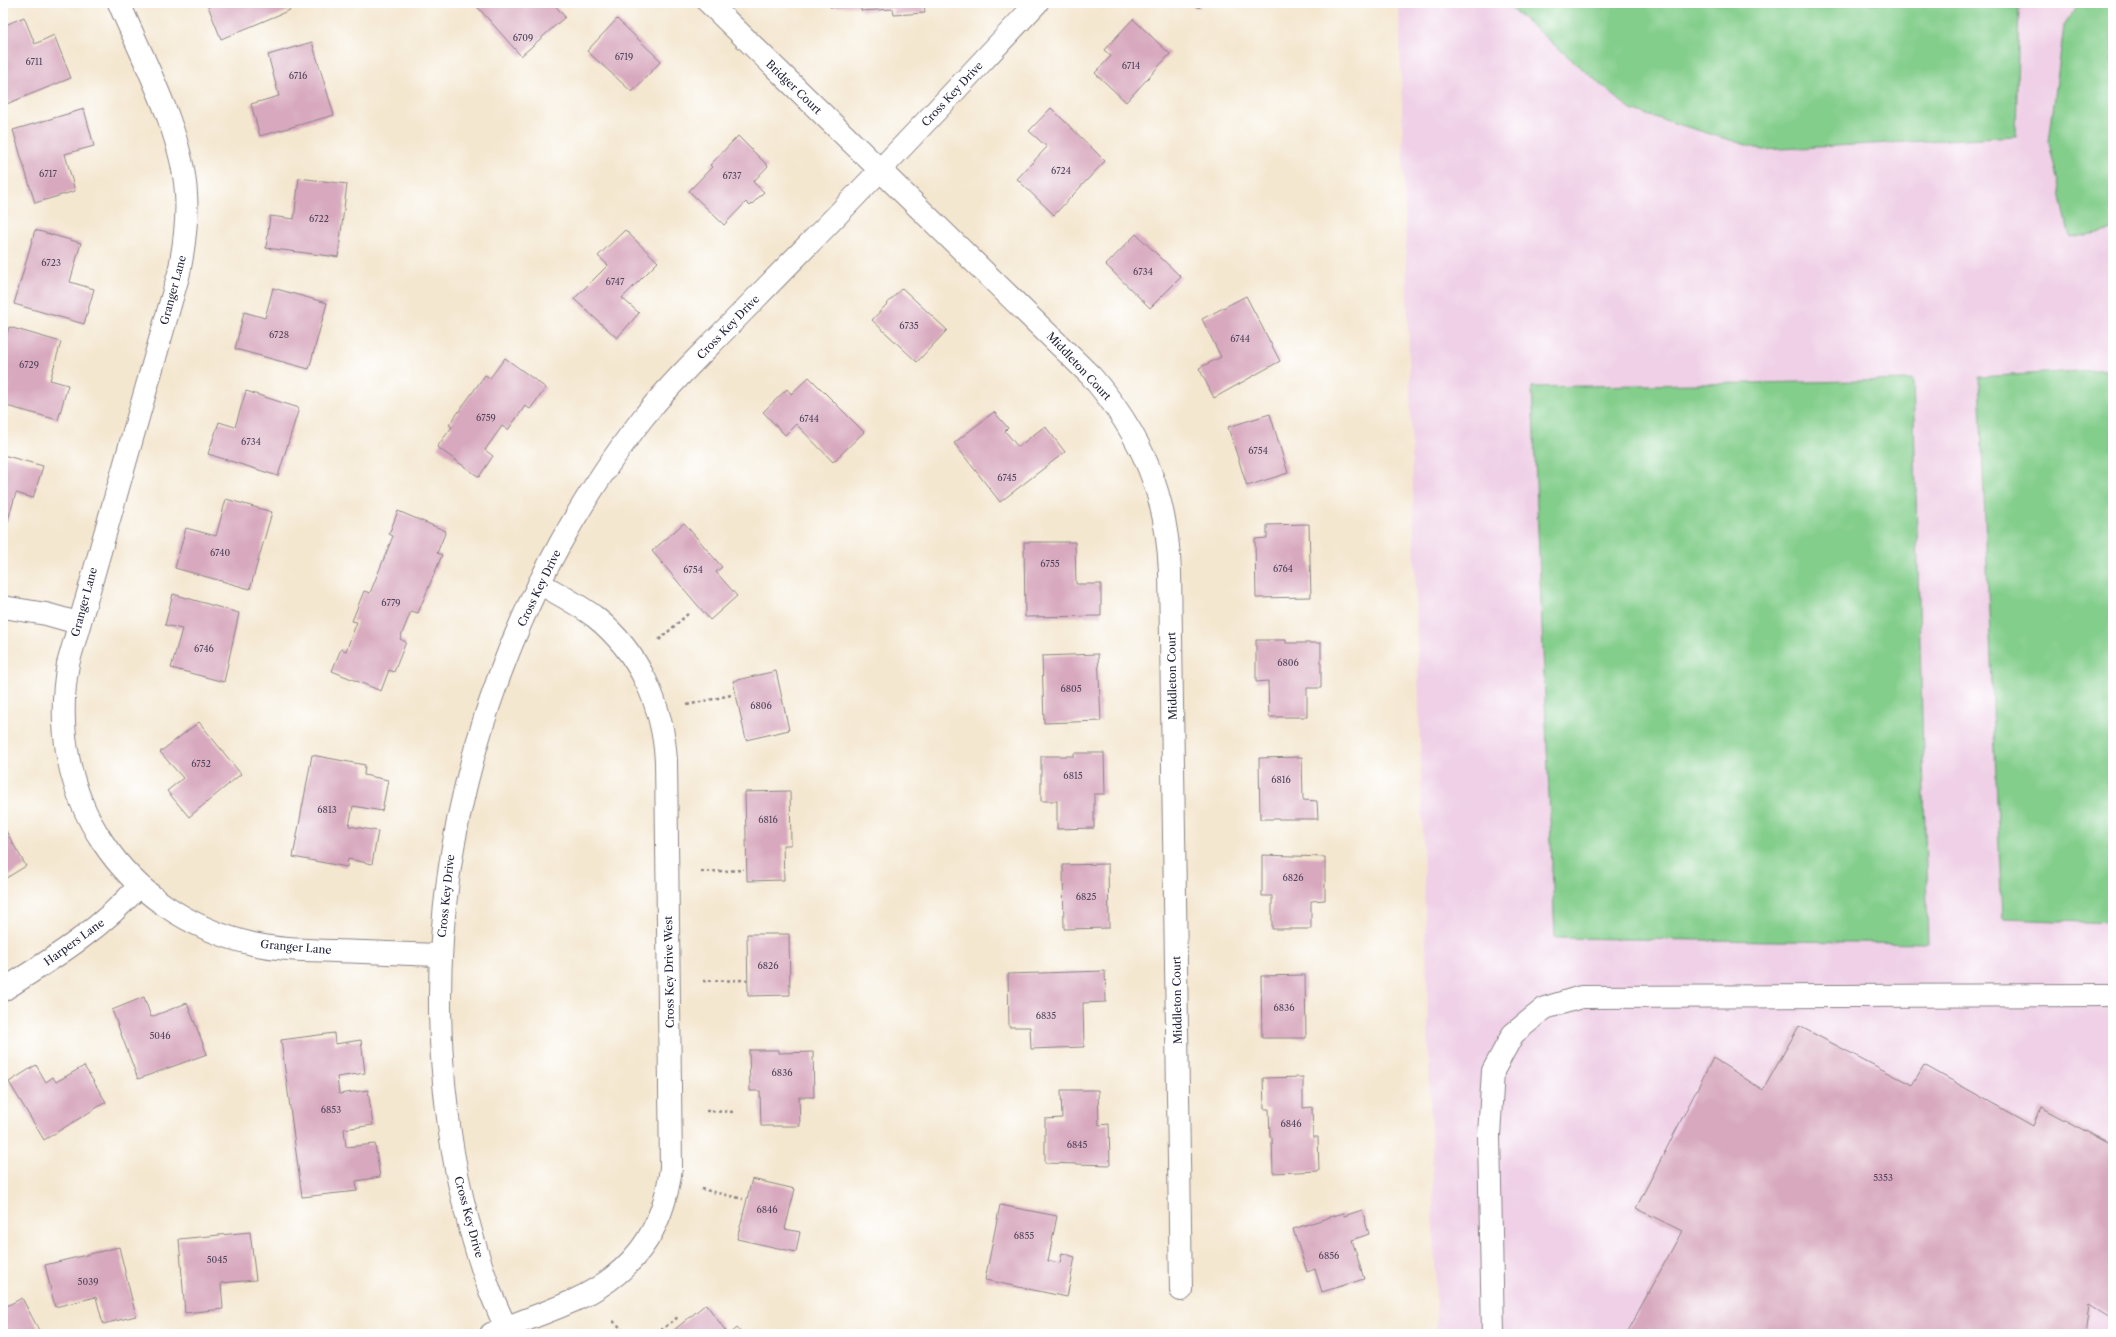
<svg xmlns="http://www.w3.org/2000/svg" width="2116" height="1337" font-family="'Libre Caslon Text',serif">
<rect width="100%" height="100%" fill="#fff"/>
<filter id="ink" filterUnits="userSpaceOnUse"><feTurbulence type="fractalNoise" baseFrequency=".025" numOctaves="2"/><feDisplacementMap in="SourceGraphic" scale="8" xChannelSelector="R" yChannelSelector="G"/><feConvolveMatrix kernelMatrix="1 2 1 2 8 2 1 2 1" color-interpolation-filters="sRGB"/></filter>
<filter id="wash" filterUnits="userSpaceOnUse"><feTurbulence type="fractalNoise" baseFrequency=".012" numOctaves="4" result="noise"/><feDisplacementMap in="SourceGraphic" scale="16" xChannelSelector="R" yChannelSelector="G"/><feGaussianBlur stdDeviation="0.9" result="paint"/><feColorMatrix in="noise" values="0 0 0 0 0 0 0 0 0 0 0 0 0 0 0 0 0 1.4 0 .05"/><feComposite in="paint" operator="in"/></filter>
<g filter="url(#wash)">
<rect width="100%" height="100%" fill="#f4e7d0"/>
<path fill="#efd0e6" d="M1399 3H2113V1334H1437Z"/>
<path fill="#83ce8b" stroke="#527863" d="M1505 3H2019L2016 136 1763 150 1631 110Z
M2079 3H2113V230L2070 238 2049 142 2064 26Z
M2113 369V923L2002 919 1979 377Z
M1913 380 1928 943 1555 938 1532 387Z"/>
<g id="blocks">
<path fill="#d8a9be" d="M215 3H287L290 10 221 39 208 6Z
M474 3H553L565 17 521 56Z
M830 3H924L925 13 894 15 893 9 861 11V6L830 7Z
M1191 3H1202L1199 8Z
M24 17 35 44 54 35 71 78 4 105 3 26Z
M617 19 661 61 632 92 587 51Z
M1133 19 1170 54 1126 102 1095 73 1111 56 1104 50Z
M312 42 334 115 260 136 251 104 279 96 268 55Z
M1051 108 1105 161 1054 215 1017 179 1047 147 1029 131Z
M84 109 94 146 65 154 75 191 35 203 13 130Z
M738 136 768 166 753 182 764 192 750 206 746 202 724 225 689 191 712 167 710 165Z
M299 178 347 184 338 257 266 248 270 216 294 219Z
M35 230 81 243 70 282 94 289 84 324 14 304Z
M625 230 658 262 622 298 639 313 617 338 574 299 608 265 598 256Z
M1136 234 1181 277 1150 308 1106 265Z
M273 288 327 303 309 369 235 349 244 312 265 318Z
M902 288 947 330 917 362 872 320Z
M1246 296 1280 361 1214 398 1199 368 1221 357 1202 319Z
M9 327 61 342 50 380 68 385 58 420 3 405V348Z
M505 358 546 388 530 409 525 406 508 430 502 426 485 450 493 456 479 477 437 447 452 427 449 425 485 375 490 378Z
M809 377 864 432 833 462 796 424 785 435 763 412 787 389 791 394Z
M246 391 299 408 278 476 208 454 219 422 235 427Z
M994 412 1008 428 1005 431 1018 447 1045 426 1065 452 1000 502 954 443Z
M1270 414 1288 473 1247 486 1228 427Z
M3 455 43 466 33 498 16 493 7 523 3 522Z
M226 499 272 512 250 589 175 568 186 528 216 536Z
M398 511 446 531 437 553 442 555 418 613 411 611 400 639 406 642 394 672 389 670 381 691 332 671 341 649 346 651 357 622 352 621 364 591 370 593 393 536 389 534Z
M684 523 722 567 716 572 737 596 710 620 652 551Z
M1309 524 1311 597 1256 598 1255 539 1267 538V525Z
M1024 542H1075L1076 584H1101V616L1025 617Z
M173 594 239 613 224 682 171 668 182 629 165 625Z
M1256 640H1286V643H1321V688H1307V717H1269L1268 681 1256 682Z
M1098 654 1101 721 1044 723 1042 656Z
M776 671 789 730 746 740 733 681Z
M199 722 241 774 189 817 167 791 183 778 160 752Z
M1074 753H1104L1105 794H1094V828L1057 829V801H1041V756H1074Z
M312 755 365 765 364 775 388 780 382 811 353 806 349 826 378 831 372 864 348 859 347 867 293 857Z
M1302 757 1303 800 1317 801 1318 819H1260L1259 758Z
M790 791 791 845H783L784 880 747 881 745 792Z
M3 826 26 866 3 880Z
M1262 855 1325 857V900L1311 901V929H1272V896H1262Z
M1108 864 1109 928 1064 929 1063 865Z
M747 934H789L790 995 748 996Z
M1105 971 1106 1002 1083 1003 1084 1047 1031 1049 1030 1027H1009L1008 974Z
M1305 975 1306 1038H1262L1261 976Z
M144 997 151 1017 187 1003 207 1054 138 1079 112 1010Z
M1799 1026 1912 1085 1924 1065 2033 1126 2041 1107 2113 1145V1316L2090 1302 2086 1334H1626L1682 1231 1636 1208 1713 1058 1763 1090Z
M334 1033 335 1044 361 1040 365 1073 337 1077 339 1094 368 1090 373 1125 344 1129 346 1147 375 1144 380 1177 356 1181 357 1191 302 1197 281 1040Z
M749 1050H779V1053L813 1052 814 1097H799L800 1126H761L760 1091H750Z
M36 1065 46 1082 53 1077 56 1082 84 1066 106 1102 44 1140 9 1082Z
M1303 1077V1108L1312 1107 1313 1137H1318L1319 1171 1273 1173 1272 1137H1270L1269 1109H1264L1263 1078Z
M1061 1090H1098L1099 1125 1109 1124 1110 1165 1045 1163V1119L1062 1118Z
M752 1179 795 1189 785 1229 800 1232 796 1252 737 1239Z
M1000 1205 1057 1216 1048 1261 1060 1263 1062 1253 1075 1257 1067 1297 985 1280Z
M1362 1210 1369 1234 1352 1240 1364 1279 1322 1292 1315 1269 1307 1272 1293 1229 1343 1213 1344 1216Z
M250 1232 256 1280 221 1283 223 1309 185 1313 179 1239Z
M119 1247 136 1316 103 1324 96 1297 55 1307 45 1265Z
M22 1298 41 1334H3V1308Z
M706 1304 728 1334H669Z
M737 1328 742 1334H730Z"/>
</g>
</g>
<g filter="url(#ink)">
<use href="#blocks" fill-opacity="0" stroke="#8b8486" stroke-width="1"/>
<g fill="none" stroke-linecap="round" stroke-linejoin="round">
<g stroke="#8b8486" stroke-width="24">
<path id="minor" d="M119 3C143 60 183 133 186 194 188 221 184 247 179 273L68 664C44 796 123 914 253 944 280 950 307 950 335 951 370 952 405 954 441 955
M709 3 1091 376C1142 435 1167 495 1170 572L1181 1290
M3 607 46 614 78 623
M3 990C52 959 100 930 139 886
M491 1334C518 1322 546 1313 573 1301 632 1274 663 1233 671 1168L666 761C663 705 639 652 595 617 578 604 558 594 539 583
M508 1334C503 1320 496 1306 490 1291 469 1233 454 1171 447 1110 416 865 491 615 642 419 663 393 686 369 710 345 741 314 771 282 802 251 882 170 959 86 1037 3
M1493 1334 1489 1135 1493 1071 1513 1034 1545 1008 1581 997 2113 995"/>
</g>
<path stroke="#8b8486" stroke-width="2.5" stroke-dasharray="3 3" stroke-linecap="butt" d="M659 640 690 612
M687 705 731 695
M701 872 744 870
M703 981 747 980
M706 1111 735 1112
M701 1189 743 1199
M613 1321 628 1334
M656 1334 678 1317"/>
<use href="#minor" stroke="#fff" stroke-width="22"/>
</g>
</g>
<g text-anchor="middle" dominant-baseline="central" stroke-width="3" stroke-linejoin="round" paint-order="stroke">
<g font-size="9" fill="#50445c">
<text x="523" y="37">6709</text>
<text x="624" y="56">6719</text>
<text x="34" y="61">6711</text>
<text x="1131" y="65">6714</text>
<text x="298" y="75">6716</text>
<text x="1061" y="170">6724</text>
<text x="48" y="173">6717</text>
<text x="732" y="175">6737</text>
<text x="319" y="218">6722</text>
<text x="51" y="262">6723</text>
<text x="1143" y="271">6734</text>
<text x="615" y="281">6747</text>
<text x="909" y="325">6735</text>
<text x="279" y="334">6728</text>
<text x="1240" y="338">6744</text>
<text x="29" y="364">6729</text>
<text x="486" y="417">6759</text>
<text x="809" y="418">6744</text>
<text x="251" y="441">6734</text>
<text x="1258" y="450">6754</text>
<text x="1007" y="477">6745</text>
<text x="220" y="552">6740</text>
<text x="1050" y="563">6755</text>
<text x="1283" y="568">6764</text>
<text x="693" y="569">6754</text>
<text x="391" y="602">6779</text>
<text x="204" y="648">6746</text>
<text x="1288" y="662">6806</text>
<text x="1071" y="688">6805</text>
<text x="761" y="705">6806</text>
<text x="201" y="763">6752</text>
<text x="1073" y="775">6815</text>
<text x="1281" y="779">6816</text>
<text x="327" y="809">6813</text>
<text x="768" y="819">6816</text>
<text x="1293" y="877">6826</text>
<text x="1086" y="896">6825</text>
<text x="768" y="965">6826</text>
<text x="1284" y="1007">6836</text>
<text x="1046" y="1015">6835</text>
<text x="160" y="1035">5046</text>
<text x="782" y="1072">6836</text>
<text x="331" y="1109">6853</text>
<text x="1291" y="1123">6846</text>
<text x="1077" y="1144">6845</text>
<text x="1883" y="1177">5353</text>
<text x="767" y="1209">6846</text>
<text x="1024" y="1235">6855</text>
<text x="1329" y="1255">6856</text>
<text x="217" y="1259">5045</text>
<text x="88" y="1281">5039</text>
</g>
<g font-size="11" fill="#22223b" stroke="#fff">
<text transform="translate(794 87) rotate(44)">Bridger Court</text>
<text transform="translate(952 94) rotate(-47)">Cross Key Drive</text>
<text transform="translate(173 290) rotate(-75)">Granger Lane</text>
<text transform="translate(728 327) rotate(-46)">Cross Key Drive</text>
<text transform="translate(1079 366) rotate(47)">Middleton Court</text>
<text transform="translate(539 588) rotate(-64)">Cross Key Drive</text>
<text transform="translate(84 602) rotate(-75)">Granger Lane</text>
<text transform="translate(1172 676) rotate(-91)">Middleton Court</text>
<text transform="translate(446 896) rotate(-84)">Cross Key Drive</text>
<text transform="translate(74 942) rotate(-36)">Harpers Lane</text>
<text transform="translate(296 947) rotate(5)">Granger Lane</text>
<text transform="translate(669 972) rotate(-91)">Cross Key Drive West</text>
<text transform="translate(1177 1000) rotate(-91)">Middleton Court</text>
<text transform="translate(469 1217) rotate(75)">Cross Key Drive</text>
</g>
</g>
<rect width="2116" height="1337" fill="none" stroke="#fff" stroke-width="16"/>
</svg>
